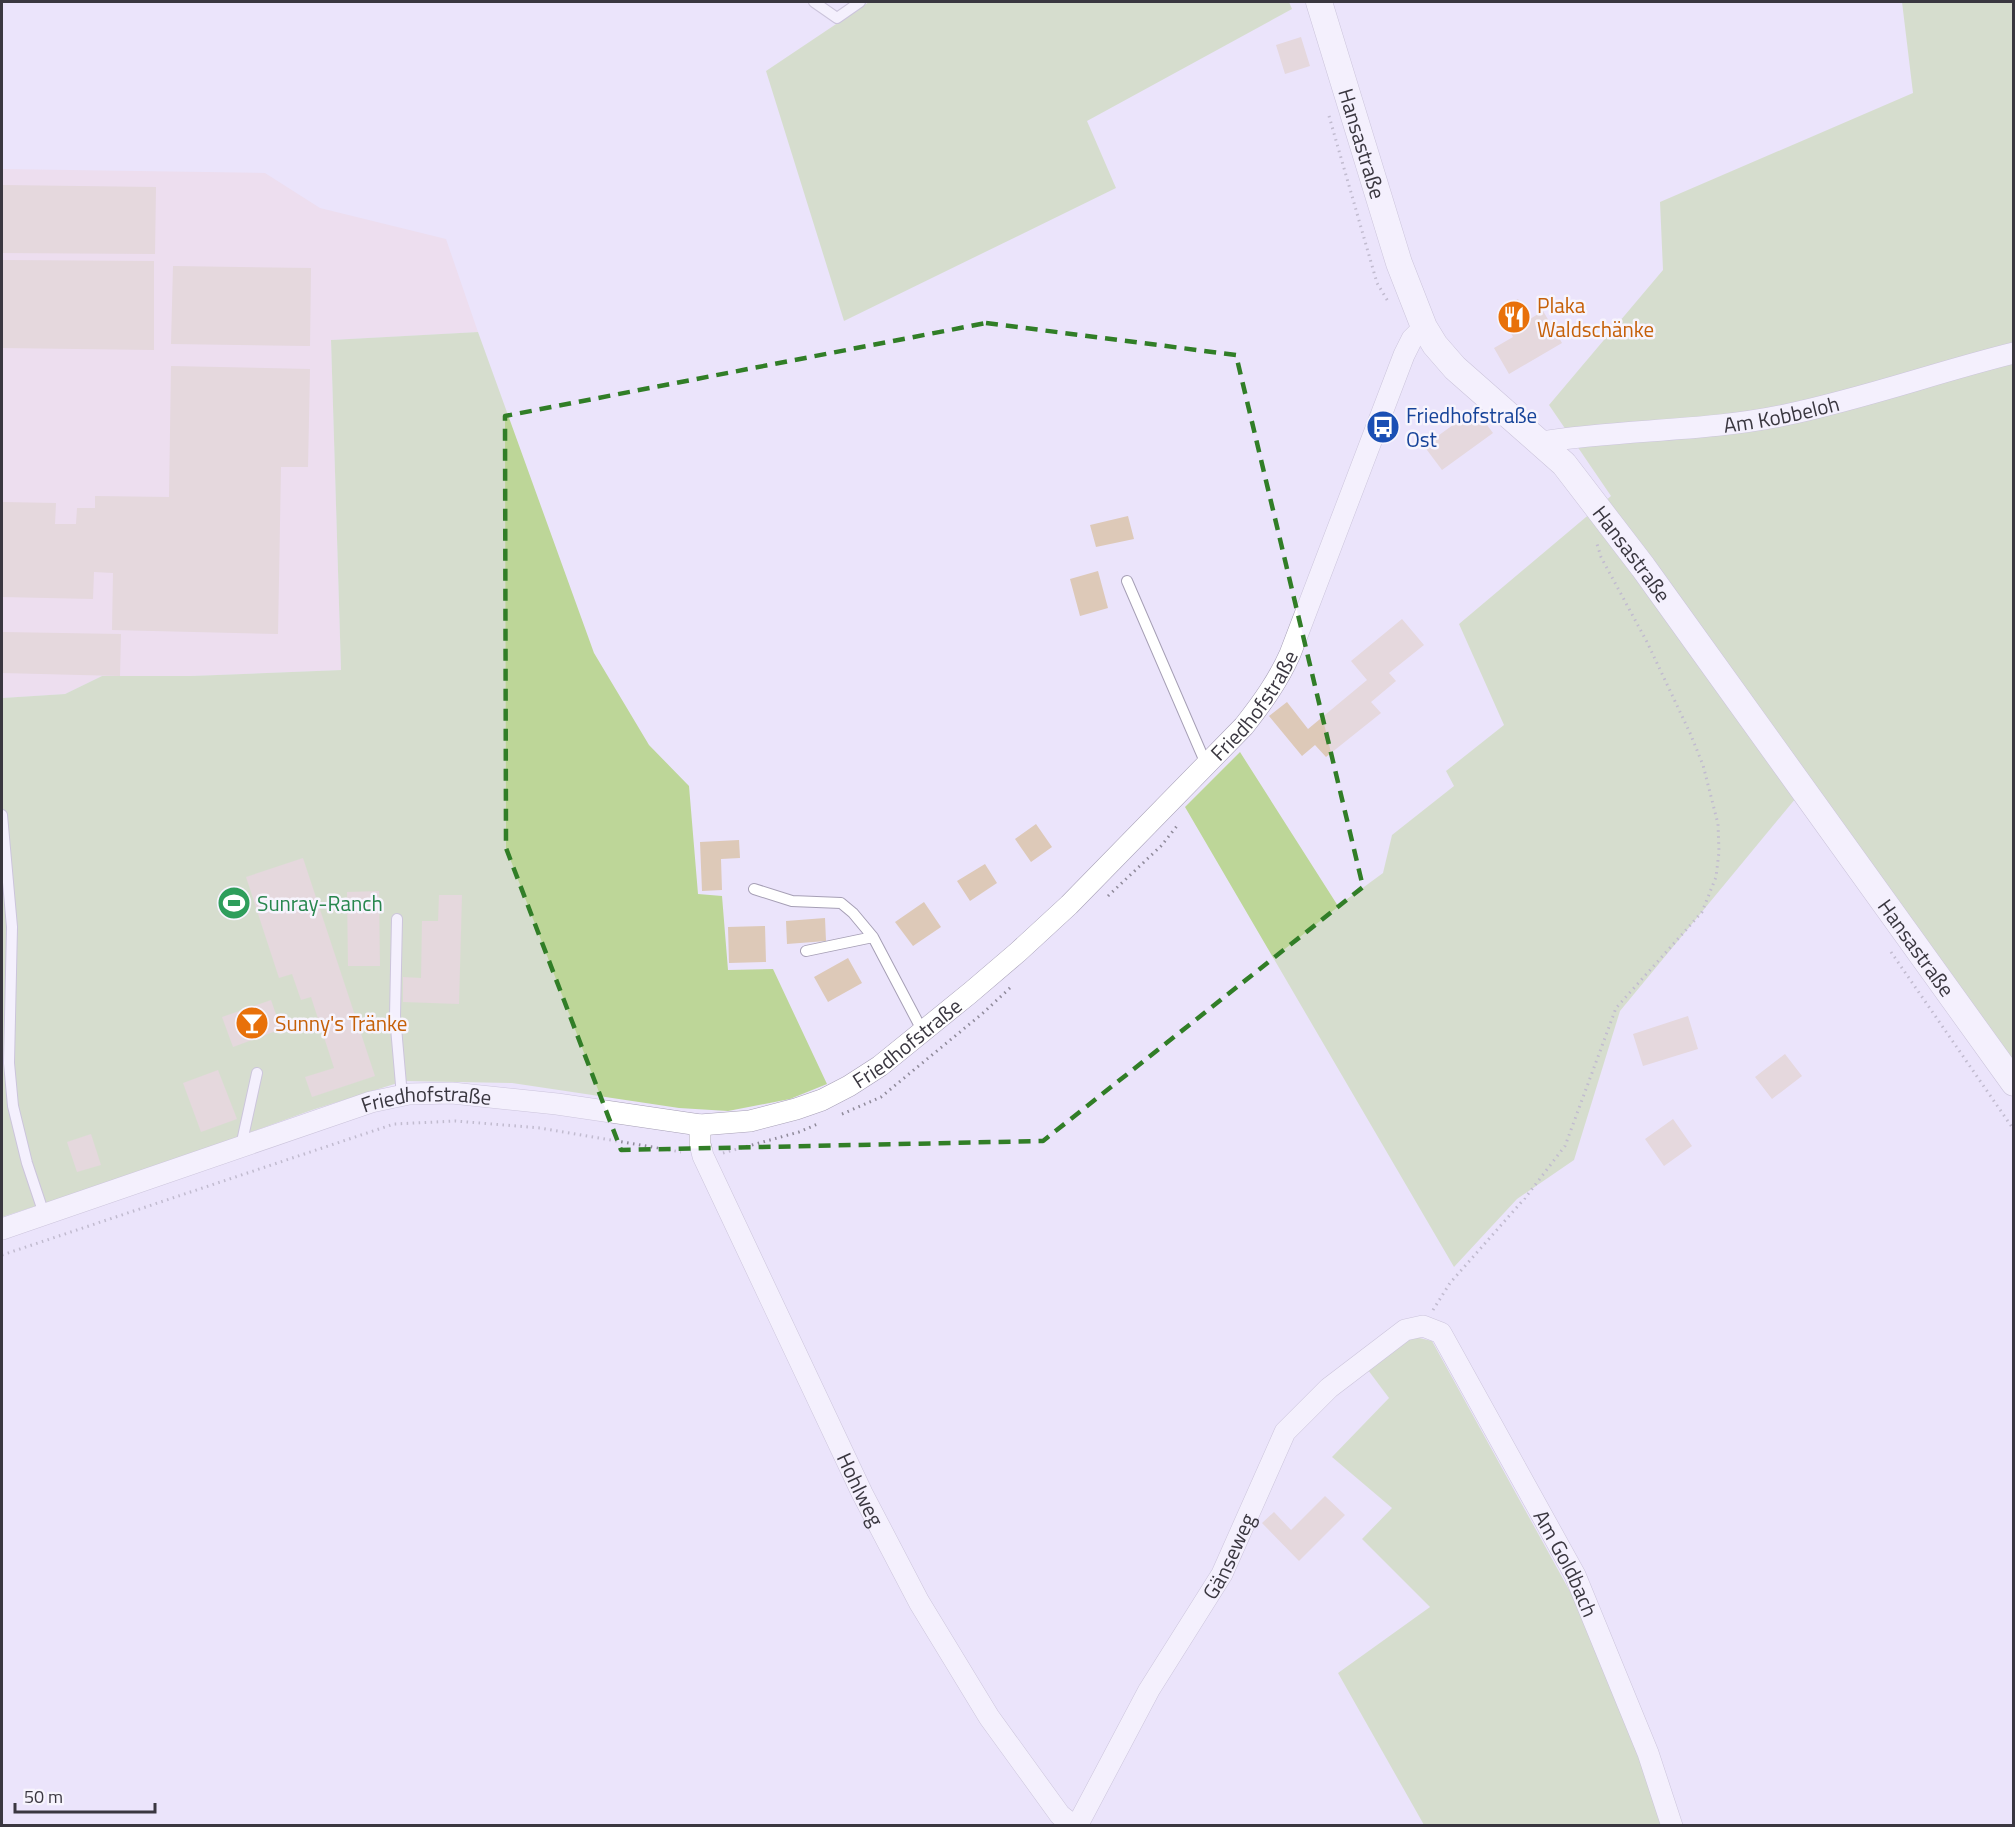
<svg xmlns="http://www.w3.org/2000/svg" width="2015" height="1827" font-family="'Titillium Web',sans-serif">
<rect width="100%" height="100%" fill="#ebe4fb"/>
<path fill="#efd7e0" d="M2 169 265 173 320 208 446 239 478 332 331 340 341 670 191 676H102L65 694 2 698Z"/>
<path fill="#bdd698" d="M869 2H1289L1292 9 1087 121 1116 188 844 321 766 71Z
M1902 2H2013V1063L1810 781 1620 1011 1574 1160 1517 1199 1454 1267 1185 807 1240 752 1338 906 1383 873 1392 835 1454 786 1446 771 1504 725 1459 624 1611 496 1549 405 1663 270 1660 202 1913 93Z
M478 332 594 653 649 745 689 786 698 894 722 896 728 970 773 969 827 1084 790 1099 728 1111 679 1108 512 1083 404 1081 312 1110 129 1176 2 1217V698L65 694 102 676H191L341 670 331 340Z
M1411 1336 1432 1341 1589 1626 1644 1758 1664 1825H1424L1338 1673 1430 1607 1362 1539 1392 1508 1332 1457 1389 1398 1368 1370Z"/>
<path fill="#ddc9b8" d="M1301 37 1310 66 1285 74 1276 45Z
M2 185 156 187 155 254 2 253Z
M2 260 154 261V350L2 348Z
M173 266 311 268 310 346 171 344Z
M1518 299 1530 319 1543 311 1562 343 1509 374 1494 348 1513 337 1498 310Z
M171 366 310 369 308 467H281L278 634 112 630 113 573 94 572 93 599 2 597V502L56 503 55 524H76L77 508H95V496L169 497Z
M1475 409 1493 433 1442 470 1424 446Z
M1128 516 1134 539 1096 547 1090 525Z
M1098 571 1108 608 1080 616 1070 579Z
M1402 619 1424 645 1389 673 1396 681 1371 702 1381 713 1326 757 1315 745 1302 756 1269 716 1287 702 1308 729 1367 680 1351 661Z
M2 632 121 634 120 676 2 673Z
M1036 824 1052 847 1031 862 1015 839Z
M739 840 740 858 721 859 722 890 702 891 700 842Z
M303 858 375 1076 312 1097 305 1077 334 1068 311 997 301 1000 292 974 279 978 246 877Z
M985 864 997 883 970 901 957 881Z
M379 891 380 966H348L347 892Z
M439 895H462L459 1004 403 1002V977L421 978 422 921H438Z
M924 902 941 927 913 946 895 922Z
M825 918 826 941 787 944 786 921Z
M765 926 766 962 729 963 728 927Z
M848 958 862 983 828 1002 814 977Z
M271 1000 281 1029 233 1047 222 1017Z
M1688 1016 1698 1049 1643 1066 1633 1034Z
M1785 1054 1802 1076 1772 1099 1755 1077Z
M218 1070 237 1119 201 1132 183 1083Z
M1673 1119 1692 1146 1664 1166 1645 1139Z
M91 1134 101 1165 77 1172 67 1142Z
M1325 1496 1345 1515 1299 1561 1262 1523 1274 1512 1291 1530Z"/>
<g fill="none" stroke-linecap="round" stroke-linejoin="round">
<g stroke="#a69fb5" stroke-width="12">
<path id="service" d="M814 2 837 18 860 2
M1127 581 1206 764
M2 815 12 927 9 1063 13 1106 27 1163 44 1214
M754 889 792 901 841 903 853 913 873 937 923 1032
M397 919 395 1016 402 1096
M806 951 873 937
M241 1146 257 1073"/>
</g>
<g stroke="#a69fb5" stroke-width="22">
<g id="minor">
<path id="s1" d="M1541 442C1622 429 1705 432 1785 415 1863 399 1937 372 2014 353"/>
<path id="s2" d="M700 1125V1144L703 1156 862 1493 919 1602 989 1717 1060 1815 1074 1826"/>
<path id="s3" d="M2 1229 371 1102 409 1094 452 1093 557 1104 700 1125 750 1121 796 1109 822 1100 849 1086 880 1066 970 993 1018 952 1069 905 1244 726C1262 703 1278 681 1290 654L1404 355 1412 339 1424 327"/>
<path id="s4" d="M1077 1826 1149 1690 1222 1574 1285 1432 1329 1388 1405 1330 1423 1326 1441 1333 1575 1575 1648 1753 1672 1826"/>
</g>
</g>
<g stroke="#a69fb5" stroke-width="27">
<g id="tertiary">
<path id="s5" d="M1319 2 1399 263 1424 327 1435 345 1455 368 1564 464 1643 567 2014 1083"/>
</g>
</g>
<path stroke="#8f8a9a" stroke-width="3" stroke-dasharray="1.5 4.5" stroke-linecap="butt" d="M1329 116 1377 283 1389 303
M1108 896 1161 846 1177 826V823
M1891 952 2014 1130
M842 1114 881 1097 983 1013 1011 987
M723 1153 799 1132 820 1123
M2 1255 394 1124 456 1121 540 1128 681 1152
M1433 1310 1450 1283 1525 1198 1565 1146 1616 1008 1702 912 1716 877 1719 852 1718 824 1703 765 1690 733 1647 642 1601 557 1597 544"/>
<use href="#service" stroke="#fff" stroke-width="10"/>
<use href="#minor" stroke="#fff" stroke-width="21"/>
<use href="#tertiary" stroke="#fff" stroke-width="26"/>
</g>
<path d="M0 0H2015V1827H0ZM986 323 1236 355 1363 887 1043 1141 621 1150 506 848 505 416Z" fill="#ebe4fb" fill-opacity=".55" fill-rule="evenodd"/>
<path fill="none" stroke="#317e27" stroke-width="4.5" stroke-dasharray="12 8" stroke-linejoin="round" d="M986 323 1236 355 1363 887 1043 1141 621 1150 506 848 505 416Z"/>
<defs>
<g id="restaurant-disc" transform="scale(1.725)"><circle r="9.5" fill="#e8710a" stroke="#f7f4fd"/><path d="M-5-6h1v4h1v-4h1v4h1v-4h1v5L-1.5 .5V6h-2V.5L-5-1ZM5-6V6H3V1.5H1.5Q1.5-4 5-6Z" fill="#fff"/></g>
<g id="bus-disc" transform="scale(1.725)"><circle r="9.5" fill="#1a4fb4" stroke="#f7f4fd"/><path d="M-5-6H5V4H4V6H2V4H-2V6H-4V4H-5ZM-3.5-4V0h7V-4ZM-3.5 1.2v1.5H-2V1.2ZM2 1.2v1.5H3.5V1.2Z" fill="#fff"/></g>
<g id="stadium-disc" transform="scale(1.725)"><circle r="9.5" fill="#2e9e5b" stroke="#f7f4fd"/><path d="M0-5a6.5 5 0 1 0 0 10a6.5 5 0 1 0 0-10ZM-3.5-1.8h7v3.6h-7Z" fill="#fff"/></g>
<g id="bar-disc" transform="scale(1.725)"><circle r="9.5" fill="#e8710a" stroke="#f7f4fd"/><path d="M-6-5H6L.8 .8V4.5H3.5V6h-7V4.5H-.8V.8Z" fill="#fff"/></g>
</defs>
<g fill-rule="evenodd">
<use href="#restaurant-disc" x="1514" y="317"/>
<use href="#bus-disc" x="1383" y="427"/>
<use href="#stadium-disc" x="234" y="903"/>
<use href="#bar-disc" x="252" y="1023"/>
</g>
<g text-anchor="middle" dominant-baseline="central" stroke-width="5" stroke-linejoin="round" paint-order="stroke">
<g font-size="21" fill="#3a3740" stroke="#f7f4fd">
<text stroke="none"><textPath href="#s5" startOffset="148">Hansastraße</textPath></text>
<text stroke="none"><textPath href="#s1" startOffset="242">Am Kobbeloh</textPath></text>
<text stroke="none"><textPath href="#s5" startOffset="651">Hansastraße</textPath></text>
<text stroke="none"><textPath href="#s3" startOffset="1436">Friedhofstraße</textPath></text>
<text stroke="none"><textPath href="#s5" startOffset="1137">Hansastraße</textPath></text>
<text stroke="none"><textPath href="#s3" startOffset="950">Friedhofstraße</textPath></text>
<text stroke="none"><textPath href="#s3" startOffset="446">Friedhofstraße</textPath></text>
<text stroke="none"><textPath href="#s2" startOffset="400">Hohlweg</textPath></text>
<text stroke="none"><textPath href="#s4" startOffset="310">Gänseweg</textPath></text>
<text stroke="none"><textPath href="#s4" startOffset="904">Am Goldbach</textPath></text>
</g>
<g font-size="21" fill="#c56008" stroke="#f7f4fd" text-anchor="start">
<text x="1537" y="305">Plaka<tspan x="1537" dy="24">Waldschänke</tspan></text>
<text x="275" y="1023">Sunny's Tränke</text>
</g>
<g font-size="21" fill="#164399" stroke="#f7f4fd" text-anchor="start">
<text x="1406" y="415">Friedhofstraße<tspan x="1406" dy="24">Ost</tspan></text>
</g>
<g font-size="21" fill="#27864d" stroke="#f7f4fd" text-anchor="start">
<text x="257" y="903">Sunray-Ranch</text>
</g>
</g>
<rect width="2015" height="1827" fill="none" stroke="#3a3740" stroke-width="6"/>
<path d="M15 1803v9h140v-9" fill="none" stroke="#3a3740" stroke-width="3"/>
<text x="24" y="1803" font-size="18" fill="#3a3740" stroke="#f7f4fd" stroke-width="4.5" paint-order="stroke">50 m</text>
</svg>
